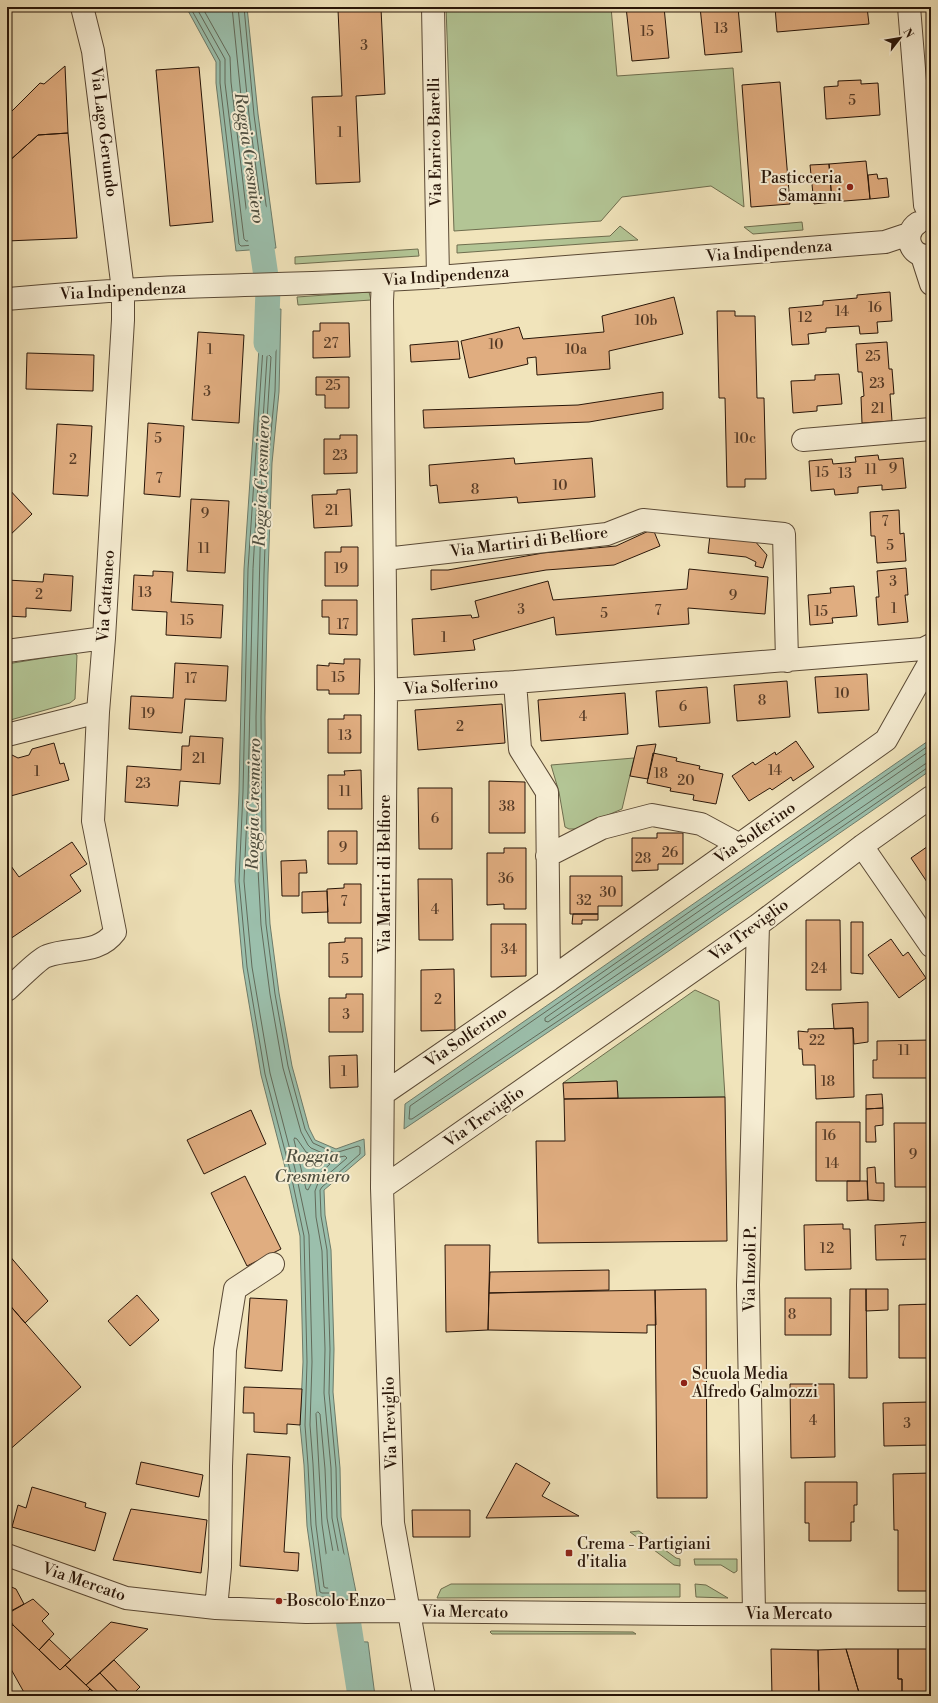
<svg xmlns="http://www.w3.org/2000/svg" width="938" height="1703" font-family="'Libre Bodoni',serif">
<rect width="100%" height="100%" fill="#f1e4bb"/>
<filter id="stains"><feTurbulence type="fractalNoise" baseFrequency=".005" numOctaves="4"/><feColorMatrix values="0 0 0 0 .2 0 0 0 0 .09 0 0 0 0 .02 0 0 0 .5 -.17"/></filter>
<radialGradient id="worn" r=".72"><stop offset=".6" stop-color="#630" stop-opacity="0"/><stop offset="1" stop-color="#630" stop-opacity=".3"/></radialGradient>
<path fill="#b3c595" stroke="#6e6d4e" d="M446 7H611L617 76 733 68 744 207 711 186 622 197 601 221 454 231Z
M802 222 803 230 753 234 744 227Z
M620 226 638 240 457 253V245L610 236Z
M418 249 419 256 295 264V257Z
M369 292 371 300 298 305 297 297Z
M74 653 77 655 75 699 70 703 7 721V664Z
M634 758 622 809 575 829H569L565 827 559 792 551 765Z
M695 990 719 1001 725 1097 618 1098 617 1081 563 1083Z
M639 1531 676 1558 680 1559V1566L674 1565 630 1532Z
M694 1559H737V1571L734 1573 721 1565H695Z
M451 1584H680V1597L437 1598 441 1589Z
M695 1584 706 1585 728 1598 696 1597Z
M491 1631 633 1632 636 1634H492L490 1632Z"/>
<path fill="#9bbfac" stroke="#6d7b6a" d="M186 7H247L258 114 276 248 236 251 216 83V62Z
M281 309 279 392 272 463 268 574 265 717 266 851 270 924 279 993 292 1066 309 1128 315 1140 336 1149 364 1139 365 1155 324 1190 325 1215 331 1250 334 1349 333 1392 340 1468 341 1517 357 1597H317L307 1526 304 1465 300 1425 303 1362 300 1236 286 1171 261 1075 243 968 235 881 239 792 244 569 260 333 259 310Z
M931 739V770L660 957 404 1129 405 1104Z
M340 1641 368 1642 375 1696H351Z"/>
<g fill="none" stroke-linecap="round" stroke-linejoin="round">
<path stroke="#626a5a" stroke-width="1" d="M190 7 220 61V83L239 244 241 246 269 244 271 242 254 115 244 7
M196 7 225 59V83L244 239 246 241 264 240 265 237 249 115 238 7
M202 7 230 57 231 82 249 233 251 234H256L258 232 243 116 232 7
M275 313 277 315 275 391 268 463 264 574 261 717 262 851 266 924 275 994 288 1066 305 1129 313 1143 335 1153 358 1146 360 1147V1154L322 1187 320 1190 321 1216 327 1250 330 1349 329 1393 336 1468 337 1517 351 1591 349 1593H322L320 1592 311 1525 308 1465 305 1425 307 1362 304 1236 290 1170 265 1074 247 967 239 881 243 792 248 569 264 333 263 316 265 314Z
M269 355 271 357 267 420 265 422 263 420 267 357Z
M259 470 262 472 256 717 257 851 261 925 270 994 283 1068 301 1132 308 1145 311 1148 334 1158 345 1156 347 1158 318 1183 315 1191 316 1217 322 1251 325 1349 324 1393 331 1468 332 1518 345 1586 343 1588H326L324 1587 316 1525 313 1464 310 1425 312 1362 309 1235 295 1169 270 1073 252 967 244 881 248 792 253 569Z
M931 744 410 1106 409 1119H412L658 954 927 768 931 767
M931 750 545 1018V1021L548 1022 925 764 931 762
M295 1138 297 1139 306 1152 330 1164 313 1180 308 1190 306 1189 294 1140Z
M318 1412 320 1414 325 1469 327 1518 338 1580 336 1582 330 1581 322 1524 316 1414Z
M355 1696 346 1648 347 1646 364 1647 371 1696
M360 1696 352 1653 353 1651 360 1652 366 1696"/>
<path stroke="#9bbfac" stroke-width="25" d="M257 215 268 290 266 343
M335 1563 347 1613 360 1696"/>
</g>
<path fill="#e0ad80" stroke="#281508" d="M626 7H664L669 58 632 61Z
M700 7H738L742 52 705 55Z
M775 7H867L869 24 777 32Z
M381 8 385 94 356 96 360 182 316 184 312 97 342 96 338 10Z
M65 66 68 133 38 135 7 163V116L40 83 44 84Z
M199 67 213 222 170 226 156 70Z
M861 80V84L878 83 880 115 826 119 824 87 838 86V81Z
M780 82 790 204 751 207 742 85Z
M68 133 77 238 7 241V163L38 135Z
M866 161 870 199 832 202 829 164Z
M829 164 832 202 814 204 810 165Z
M877 174 878 179 887 178 889 197 870 199 868 175Z
M890 292 892 321 877 322 878 333 860 334 859 326 826 328V332L808 334 809 344 792 345 789 308 823 305V301L857 298V295Z
M674 297 683 334 609 351 610 369 537 375 536 357 527 358 528 364 469 378 461 341 519 327 523 339 604 332 602 316Z
M717 311H735V316H755L757 398H764L766 479H745V487H727L725 398H719Z
M320 323H349L350 357 313 358V331H320Z
M198 332 244 335 239 423 192 420Z
M458 341 460 359 411 362 410 345Z
M887 342 889 369H892L894 394H890L892 421 862 423 861 397 864 396 862 372H858L856 344Z
M27 353 94 355 93 391 26 389Z
M839 374 842 404 817 406V411L793 413 791 381 815 380V375Z
M316 377H349V408H325V395H316Z
M663 392V409L589 422 424 428 423 410 578 405Z
M148 423 184 426 180 497 144 494Z
M57 424 92 426 88 496 53 494Z
M340 435H357V473L324 474V439H340Z
M878 455 879 460 903 458 906 488 882 490V485L858 487V493L835 495 834 489 811 491 809 461 832 459 833 464 856 462 855 457Z
M514 458 515 464 592 458 595 497 518 503 517 497 439 503 437 485 430 486 429 465Z
M7 487 32 514 7 538Z
M350 489 352 526 314 528 312 495 337 494V490Z
M191 499 229 501 225 573 187 571Z
M899 510 900 534 904 533 906 561 877 563 875 536H871L870 512Z
M653 529 660 546 614 565 546 570 431 590V570H448L543 553 616 546Z
M710 535 754 540 767 555 763 568 755 566 756 562 746 557 708 553Z
M341 547H358V586H325V552H341Z
M906 568 908 595H905L908 622 878 625 876 597H879L877 571Z
M689 569 768 577 765 614 688 608 689 624 556 635 554 617 473 640 475 650 414 655 412 619 471 615 472 618 479 617 475 601 548 581 553 600 687 589Z
M153 571 173 572 171 602 223 605 221 638 166 635 167 612 132 610 134 575 153 576Z
M44 574 73 576 71 611 26 608V617L7 616V580L43 582Z
M854 586 857 616 832 618 833 623 810 625 808 595 831 593 830 588Z
M322 600H357V635L329 634V617H322Z
M344 659H360L359 694H329V690H317V665L329 666V663L344 664Z
M175 663 228 666 226 701 185 699 182 733 129 729 131 696 173 698Z
M867 674 869 710 818 713 815 677Z
M787 681 790 717 737 721 734 685Z
M707 687 710 723 659 727 656 691Z
M625 693 628 734 541 741 538 700Z
M502 704 505 743 418 750 415 710Z
M344 715H361V753H328V719H344Z
M190 736 223 738 220 784 180 781 178 806 125 802 127 766 181 770 182 746H189Z
M796 741 814 767 793 781 791 777 772 790 770 788 749 801 732 776 753 762 755 765 775 752 776 755Z
M54 743 60 764 64 763 69 780 7 797V756L12 755 18 758 29 755 32 749Z
M656 744 648 779 630 776 637 746Z
M653 753 677 758 676 761 700 766 699 769 723 774 716 804 693 800 694 795 670 791 671 788 647 783Z
M361 770 362 809H328V775H345L344 771Z
M489 781 525 782V833H489Z
M418 788H452V849H419Z
M328 831H357V864H328Z
M657 833H683V864H658V870L632 871V838H657Z
M72 842 87 864 70 875 81 891 7 941V869L11 866 19 877Z
M931 844V888L911 858Z
M504 848H526V909H504V904L487 905V853H504Z
M306 860 307 873H299V896H282L281 861Z
M570 876H622V906H598V914H570Z
M418 879H452L453 940H419Z
M344 884H361V923H328L327 889 344 888Z
M327 891 328 912 302 913V892Z
M573 914H598V920H582V924H572Z
M806 920H840L841 990H806Z
M851 922H863V974L851 973Z
M491 924H526V976L491 977Z
M345 938H362V977H329V943L345 942Z
M891 939 903 956 908 952 926 978 899 998 868 955Z
M454 969 455 1030 421 1031V970Z
M346 994H363V1032H329V998H346Z
M868 1002V1042L854 1044 853 1028 834 1029 832 1004Z
M853 1028 854 1097 816 1099 815 1065H803L802 1049H799L798 1031 808 1032V1029Z
M931 1040V1078H873V1060H877V1041Z
M357 1055 358 1087 330 1088 329 1056Z
M617 1081 618 1098 564 1099 563 1083Z
M882 1094 883 1108 866 1109V1095Z
M725 1097 727 1241 538 1243 536 1141H565L564 1099Z
M883 1108V1125L875 1126 876 1142H866V1109Z
M251 1110 266 1144 204 1174 187 1140Z
M816 1122H860V1181H816Z
M894 1123H931V1187H895Z
M875 1167 876 1183H884V1201L868 1200 867 1168Z
M245 1176 281 1249 247 1266 211 1193Z
M847 1181H867L868 1200 847 1201Z
M931 1222V1259L876 1260 875 1225Z
M843 1224V1229H850L851 1269 805 1270 804 1225Z
M445 1245H490L488 1330 446 1332Z
M8 1254 48 1301 25 1323 7 1302Z
M609 1270V1290L489 1293 490 1272Z
M706 1289 707 1498H657L655 1290Z
M850 1289H866L867 1378H849Z
M866 1289H888V1310L866 1311Z
M655 1290 656 1325H647V1333L488 1330 489 1293Z
M137 1295 159 1320 130 1346 108 1321Z
M250 1298 287 1300 282 1371 245 1368Z
M785 1298H831V1335H785Z
M7 1302 81 1387 7 1452Z
M931 1304V1358H899V1305Z
M790 1384H834L835 1457 791 1458Z
M244 1387 302 1389 300 1425 287 1424V1434L254 1432V1413H243Z
M931 1402V1445L884 1446 883 1403Z
M247 1454 290 1457 284 1552 299 1553 298 1571 240 1566Z
M141 1462 203 1475 199 1497 136 1484Z
M516 1463 550 1483 542 1496 579 1516 486 1518Z
M931 1473V1591H898V1530H894L893 1474Z
M805 1482H857V1505H854V1522H851V1541H809V1523H805Z
M32 1487 86 1503 85 1507 106 1513 95 1551 12 1527 18 1505 26 1508Z
M131 1509 207 1520 201 1573 113 1560Z
M412 1510H470V1537H413Z
M7 1585 16 1589 24 1604 7 1613Z
M33 1599 49 1614 42 1621 54 1634 39 1650 13 1625 7 1614Z
M111 1622 148 1629 86 1685 65 1665Z
M13 1625 60 1670 65 1665 90 1689 83 1696H26L7 1662V1628Z
M49 1639 71 1660 60 1670 39 1650Z
M771 1649 818 1650 819 1696H772Z
M846 1649H898V1679H902V1696H860Z
M846 1649 860 1696H819L818 1650Z
M898 1649H931V1694H924V1696H902V1679H898Z
M114 1660 140 1687 131 1696H122L100 1673Z
M100 1673 122 1696H98L86 1685Z
M90 1689 98 1696H83Z"/>
<g fill="none" stroke-linecap="round" stroke-linejoin="round">
<g stroke="#5a4935" stroke-width="24">
<path id="minor" d="M433 7 438 277
M909 7 925 205 931 218
M918 223C901 234 911 260 931 255
M922 256 931 284
M383 281 382 301 386 690 382 1188 393 1523 424 1696
M7 299C66 294 124 289 183 287 268 284 353 283 438 277L885 242 909 234
M803 440 931 429
M385 559 607 534 643 520 784 534 787 661
M7 651 104 638
M515 682 520 749 547 792 549 980
M386 690 515 682 923 649 931 645
M7 735 98 712
M862 846 931 946
M547 856 602 828 652 815 701 824 738 844
M7 990C15 983 40 958 47 956 71 947 98 955 115 932L93 821 98 712 104 638 123 320V290L93 51 82 7
M383 1094 549 980 886 740 931 660
M382 1188 758 925 862 846 931 797
M7 1555 126 1598 216 1608 306 1612 382 1611 686 1614 931 1615
M216 1608 220 1567 221 1466 225 1350 235 1289 273 1264
M754 1613 748 1285 758 925"/>
</g>
<use href="#minor" stroke="#f6edd3" stroke-width="22"/>
</g>
<g fill="#8f2418" stroke="#f6edd3" stroke-width="1.5">
<circle cx="850" cy="187" r="4"/>
<circle cx="684" cy="1383" r="4"/>
<rect x="565" y="1549" width="8" height="8" rx="2"/>
<circle cx="279" cy="1601" r="4"/>
</g>
<g text-anchor="middle" dominant-baseline="central" stroke-width="4" stroke-linejoin="round" paint-order="stroke">
<g font-size="14" fill="#563b26">
<text x="721" y="29">13</text>
<text x="647" y="32">15</text>
<text x="364" y="46">3</text>
<text x="852" y="101">5</text>
<text x="340" y="133">1</text>
<text x="875" y="308">16</text>
<text x="842" y="312">14</text>
<text x="805" y="318">12</text>
<text x="646" y="321">10b</text>
<text x="331" y="344">27</text>
<text x="496" y="345">10</text>
<text x="210" y="350">1</text>
<text x="576" y="350">10a</text>
<text x="873" y="357">25</text>
<text x="877" y="384">23</text>
<text x="333" y="386">25</text>
<text x="207" y="392">3</text>
<text x="878" y="409">21</text>
<text x="158" y="439">5</text>
<text x="745" y="439">10c</text>
<text x="340" y="456">23</text>
<text x="73" y="460">2</text>
<text x="893" y="469">9</text>
<text x="871" y="470">11</text>
<text x="822" y="473">15</text>
<text x="845" y="474">13</text>
<text x="159" y="479">7</text>
<text x="560" y="486">10</text>
<text x="475" y="490">8</text>
<text x="332" y="511">21</text>
<text x="205" y="514">9</text>
<text x="885" y="522">7</text>
<text x="890" y="546">5</text>
<text x="204" y="549">11</text>
<text x="341" y="569">19</text>
<text x="893" y="582">3</text>
<text x="145" y="593">13</text>
<text x="39" y="595">2</text>
<text x="733" y="596">9</text>
<text x="894" y="609">1</text>
<text x="521" y="610">3</text>
<text x="658" y="611">7</text>
<text x="821" y="612">15</text>
<text x="604" y="614">5</text>
<text x="187" y="621">15</text>
<text x="343" y="625">17</text>
<text x="444" y="638">1</text>
<text x="338" y="678">15</text>
<text x="191" y="679">17</text>
<text x="842" y="694">10</text>
<text x="762" y="701">8</text>
<text x="683" y="707">6</text>
<text x="148" y="714">19</text>
<text x="583" y="717">4</text>
<text x="460" y="727">2</text>
<text x="345" y="736">13</text>
<text x="199" y="759">21</text>
<text x="775" y="771">14</text>
<text x="37" y="772">1</text>
<text x="661" y="774">18</text>
<text x="686" y="781">20</text>
<text x="143" y="784">23</text>
<text x="345" y="792">11</text>
<text x="507" y="807">38</text>
<text x="435" y="819">6</text>
<text x="343" y="848">9</text>
<text x="670" y="853">26</text>
<text x="643" y="859">28</text>
<text x="506" y="879">36</text>
<text x="608" y="893">30</text>
<text x="584" y="901">32</text>
<text x="344" y="902">7</text>
<text x="435" y="910">4</text>
<text x="509" y="950">34</text>
<text x="345" y="960">5</text>
<text x="819" y="969">24</text>
<text x="438" y="1000">2</text>
<text x="346" y="1015">3</text>
<text x="817" y="1041">22</text>
<text x="904" y="1051">11</text>
<text x="344" y="1072">1</text>
<text x="828" y="1082">18</text>
<text x="829" y="1136">16</text>
<text x="913" y="1155">9</text>
<text x="832" y="1164">14</text>
<text x="903" y="1242">7</text>
<text x="827" y="1249">12</text>
<text x="792" y="1315">8</text>
<text x="813" y="1421">4</text>
<text x="907" y="1424">3</text>
</g>
<g font-size="16" fill="#281508" stroke="#f6edd3">
<text transform="translate(104 132) rotate(83)">Via Lago Gerundo</text>
<text transform="translate(435 142) rotate(-91)">Via Enrico Barelli</text>
<text transform="translate(769 251) rotate(-5)">Via Indipendenza</text>
<text transform="translate(446 276) rotate(-4)">Via Indipendenza</text>
<text transform="translate(123 291) rotate(-3)">Via Indipendenza</text>
<text transform="translate(529 542) rotate(-7)">Via Martiri di Belfiore</text>
<text transform="translate(106 596) rotate(-86)">Via Cattaneo</text>
<text transform="translate(451 686) rotate(-4)">Via Solferino</text>
<text transform="translate(755 833) rotate(-35)">Via Solferino</text>
<text transform="translate(385 874) rotate(-90)">Via Martiri di Belfiore</text>
<text transform="translate(749 930) rotate(-36)">Via Treviglio</text>
<text transform="translate(466 1037) rotate(-34)">Via Solferino</text>
<text transform="translate(484 1117) rotate(-35)">Via Treviglio</text>
<text transform="translate(750 1269) rotate(-89)">Via Inzoli P.</text>
<text transform="translate(390 1423) rotate(-92)">Via Treviglio</text>
<text transform="translate(84 1582) rotate(19)">Via Mercato</text>
<text transform="translate(465 1612) rotate(1)">Via Mercato</text>
<text x="789" y="1614">Via Mercato</text>
</g>
<g font-size="16" fill="#281508" stroke="#f6edd3" text-anchor="start">
<text x="842" y="178" text-anchor="end">Pasticceria<tspan x="842" dy="18">Samanni</tspan></text>
<text x="692" y="1374">Scuola Media<tspan x="692" dy="18">Alfredo Galmozzi</tspan></text>
<text x="577" y="1544">Crema - Partigiani<tspan x="577" dy="18">d'italia</tspan></text>
<text x="287" y="1601">Boscolo Enzo</text>
</g>
<g font-size="17" font-style="italic" fill="#505041" stroke="#f6edd3">
<text transform="translate(249 158) rotate(82)">Roggia Cresmiero</text>
<text transform="translate(262 481) rotate(-88)">Roggia Cresmiero</text>
<text transform="translate(254 804) rotate(-89)">Roggia Cresmiero</text>
<text x="312" y="1157">Roggia<tspan x="312" dy="20">Cresmiero</tspan></text>
</g>
</g>
<rect width="938" height="1703" fill="none" stroke="#f1e4bb" stroke-width="24"/>
<rect x="8" y="8" width="922" height="1687" fill="none" stroke="#281508" stroke-width="2"/>
<rect x="12" y="12" width="914" height="1679" fill="none" stroke="#281508"/>
<g transform="translate(900 38) rotate(59)" stroke="#f6edd3" stroke-width="3" paint-order="stroke">
<path d="M0-3L7 15L0 10L-7 15Z" fill="#281508"/>
<text y="-6" font-size="11" font-weight="bold" text-anchor="middle" fill="#281508">N</text>
</g>
<rect width="100%" height="100%" filter="url(#stains)"/>
<rect width="100%" height="100%" fill="url(#worn)"/>
</svg>
